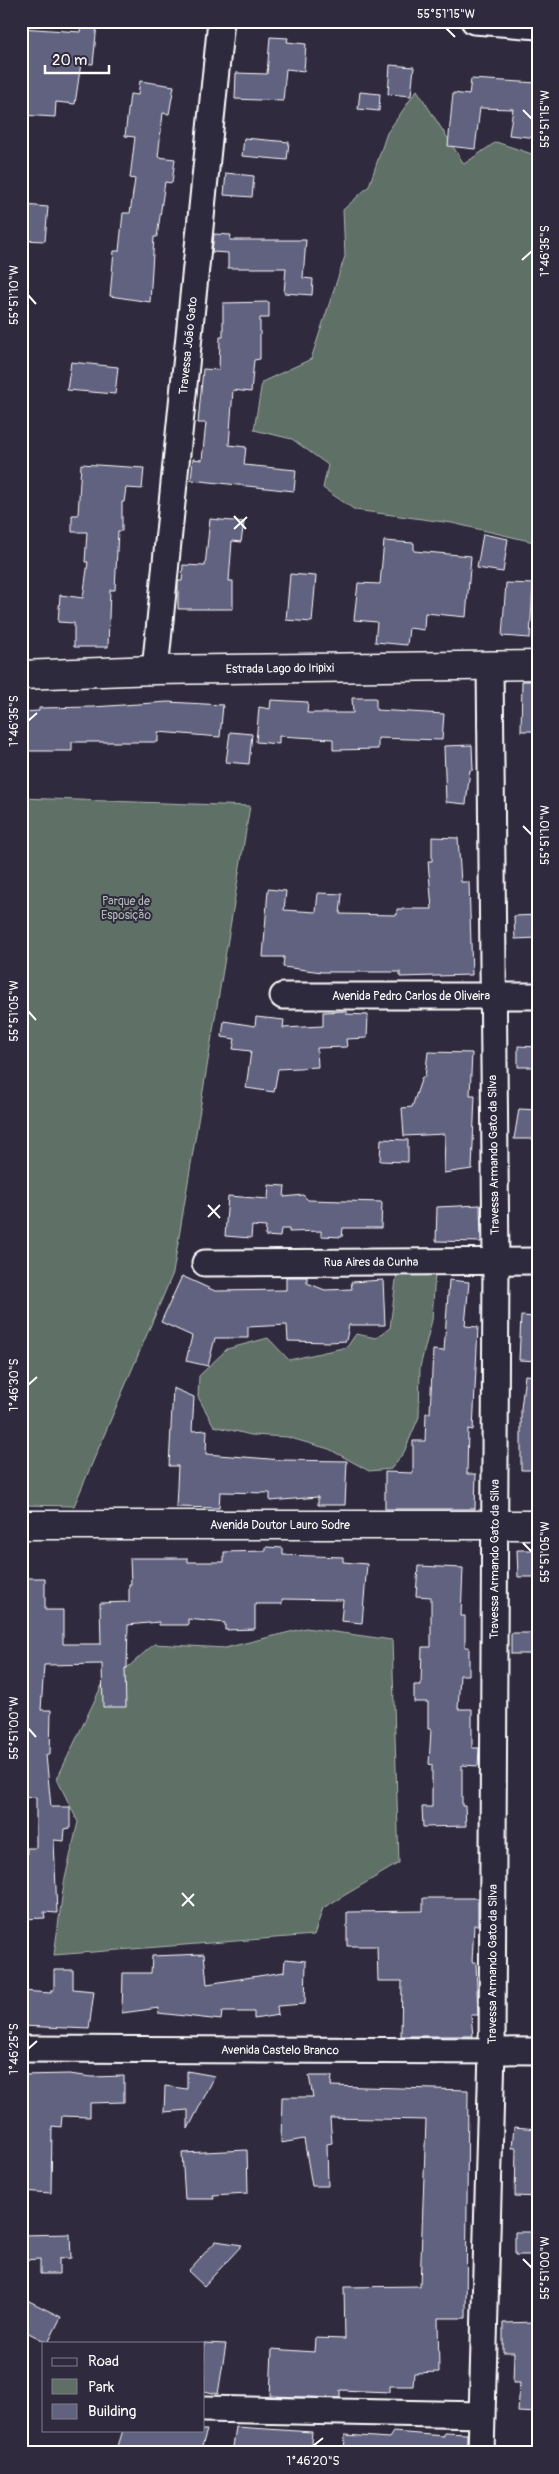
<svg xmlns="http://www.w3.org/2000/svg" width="559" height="2474" font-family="Pangolin,sans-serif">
<rect width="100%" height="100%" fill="#2f2a3d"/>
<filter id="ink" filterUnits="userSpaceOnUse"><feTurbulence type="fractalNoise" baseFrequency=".02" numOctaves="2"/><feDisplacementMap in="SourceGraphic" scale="10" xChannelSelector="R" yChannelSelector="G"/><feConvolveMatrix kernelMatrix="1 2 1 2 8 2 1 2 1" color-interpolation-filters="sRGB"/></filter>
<g filter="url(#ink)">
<path fill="#5e6f66" stroke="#aeb7b2" d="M417 90 464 164 496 142 538 156V543L452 523 355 510 323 488 328 465 292 439 254 430 262 382 311 359 345 256 343 210 369 186 387 133Z
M21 798 250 806 173 1273 74 1506 21 1505Z
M397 1272 435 1273 432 1320 420 1367 419 1417 404 1452 391 1469 369 1471 329 1449 287 1437 251 1435 214 1426 198 1397 199 1376 227 1349 268 1338 289 1360 347 1347 356 1334 376 1338 390 1328Z
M306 1628 392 1640 399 1863 323 1908 314 1935 54 1955 64 1883 78 1822 57 1779 102 1685 127 1668 154 1644 225 1648Z"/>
<path fill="#616280" stroke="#fff" d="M81 23 97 25 93 64 81 63 75 104 56 102 55 117 21 115V28L80 32Z
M270 37 288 38 287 42 306 44 304 71 286 69 283 101 235 99 236 73 267 74Z
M390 65 414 67 411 96 388 94Z
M471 79 538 83V138L509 135 513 109 480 108 475 149 448 146 453 93 469 95Z
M140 81 174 86 169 114 163 113 158 157 175 159 172 183 165 182 157 237H154L150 302 110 296 114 251H119L123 213H130L135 179 130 178 135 137 125 136 130 94 138 95Z
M360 92 380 94 379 111 358 109Z
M244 138 289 142 287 160 242 156Z
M226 173 254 176 252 197 224 195Z
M24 205 48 207 45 241 22 240Z
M214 234 231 235 230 240H306L303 278 313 279 312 295 284 293 286 268H228V253L212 252Z
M269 302V318H260V359L254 360 251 392 233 390 229 445 246 447 244 465 296 470 294 491 191 480 193 459 202 460 206 423H198L203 369 219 370 220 337H223V303Z
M71 362 118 367 115 394 67 390Z
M81 464 144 468 142 489 126 488 124 502H122V531H118L115 590H110L108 647H74V623L58 622 60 595 83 598 88 562H85L87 532H72V515H78Z
M210 519 244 522 241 542 232 541 229 581H233V609H178V581H182L183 565 205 566Z
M483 534 508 539 503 572 477 568Z
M384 541 414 543V551L471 556 466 617 425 613 424 630 409 628 407 645 375 642 377 622 354 620 358 583 380 584Z
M290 574 316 576 312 622 286 620Z
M506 583 533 584 530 638 502 636Z
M522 681H538V731H521Z
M352 698H376V710L444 714 442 740 378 738V749L333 750V739L279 736V744L256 742 259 707 270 709 271 700 308 702 307 713H353Z
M168 702 223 705 220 737 158 732V742H72V751H21V712L39 711V708L93 707Z
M230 732 252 734 249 764 226 762Z
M472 745 473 770H470L466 804 446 802 444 746Z
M432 837 458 838 461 882H469L472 975 400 977V972H322L283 967 284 957H263L268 889 286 891 284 910 316 912 318 893 342 894 340 914 397 915V909H432L428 861H432Z
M538 915V938L515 939 514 916Z
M346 1011V1014L368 1015 367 1038 346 1039 347 1047 317 1048 318 1067 278 1069 274 1092 246 1088 251 1051 233 1049 235 1039 222 1037 224 1021 255 1026 256 1017 284 1020 283 1028 323 1026V1012Z
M518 1046 538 1047V1067H518Z
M428 1052 472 1053 470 1095H475L472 1169 444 1173 445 1134 404 1136 402 1108 412 1107 422 1077H425Z
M519 1109 538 1110V1139H514Z
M381 1139 408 1140V1162L380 1161Z
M269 1185 285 1186 284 1197 303 1195 308 1200 382 1202 381 1228H343L342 1237 321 1236V1231L289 1232V1229H281L280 1237 265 1236 266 1227 252 1226 251 1238 225 1236 228 1196 268 1199Z
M480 1205 481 1242 436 1241 437 1207Z
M182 1276 215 1291 286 1290V1277H307V1283L325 1290 352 1289 351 1282 383 1280 385 1325H349L346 1341 329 1342 288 1341 287 1325 248 1327V1338H215L208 1366 186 1361 192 1336 161 1322Z
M449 1280 469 1282 465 1326 478 1327 473 1430 468 1429 467 1474H476L475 1509H385V1472L413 1473V1441H425L426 1413H430L433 1350 444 1351Z
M521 1316 538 1317V1361L519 1360Z
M525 1375 538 1376V1470H521V1409Z
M173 1388 194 1397 192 1431 207 1430 206 1454 282 1460 347 1461 345 1505H318V1497L270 1501V1493L220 1492 219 1508 176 1507 178 1466H169Z
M266 1547 283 1548V1555L343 1557V1562L367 1564 362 1623 341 1621 343 1600 282 1599V1604H255V1629L225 1630V1623L188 1619V1625H159V1622L128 1625 127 1668H125L126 1707H103L102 1664 44 1665 41 1710H51L50 1755H46L51 1807H70V1828L65 1829 64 1841 54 1840 57 1913 44 1912 45 1918 21 1919V1869H26L27 1848H36V1797L21 1798V1578H45V1610H63V1644H101L100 1603 129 1602V1584H131L130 1558H188V1562H224V1552L266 1551Z
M517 1550H538V1577H518Z
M418 1566 463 1568 461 1616H465V1647H469V1675H460L458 1709H472V1748H479L478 1766 462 1765V1806H465L466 1826 423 1827 422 1807H432V1765L429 1764 431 1729H428V1702H414V1685H421L422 1647H431V1597L416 1596Z
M511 1633H538V1654H511Z
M423 1898H478V1925H474L472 1962H476L478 2015H471L473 2036H401L402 1981H378L377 1946H347V1912L423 1911Z
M204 1954 207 1984 284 1972 285 1959 306 1961 305 2004 277 2006 278 2015 254 2019V2012H222L221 2020 158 2013 159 2008 122 2013 123 1973H151L152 1956Z
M54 1970H73V1989L94 1991 89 2029 21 2026V1991L51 1993V1990H54Z
M187 2071 215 2076 188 2129V2110L164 2112 165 2086 187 2089Z
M69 2074 92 2077 124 2076V2102L90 2103V2117L62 2116 61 2127 52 2126 51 2193 21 2191V2075Z
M309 2076H332L331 2086 468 2090 466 2318H438L439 2372 414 2373 413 2386H389V2392L340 2390V2398L270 2396 272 2349 314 2352 315 2338 345 2339 344 2287 420 2286 426 2120 330 2118 332 2143 327 2144 328 2186H312L304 2139 281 2143 282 2097H313Z
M514 2127 538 2129V2197L515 2196 516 2148H512Z
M247 2150 248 2193 213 2195 214 2199H185L182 2153Z
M515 2232H538V2255H515Z
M70 2234 71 2258 59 2259V2274H40V2259L21 2260V2235Z
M216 2241 242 2245 204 2286 188 2271Z
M21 2297 61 2317 48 2343 21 2329Z
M538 2322V2413L518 2412 520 2383H513L514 2352H503V2323Z
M204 2343 226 2344 218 2394 204 2391Z
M236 2427 312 2432 310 2453H283V2450L253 2447 252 2453H232Z
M123 2430H207L200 2453 148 2450 147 2453H143L118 2446Z
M393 2432 444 2436V2433L467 2434V2453H344L345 2435 389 2438Z"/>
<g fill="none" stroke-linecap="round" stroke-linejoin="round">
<g stroke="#fff" stroke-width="29">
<g id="street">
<path d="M474 21 538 26"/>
<path id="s1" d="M155 670 221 21"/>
<path id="s2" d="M283 996H538"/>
<path id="s3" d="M205 1263 538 1261"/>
<path id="s4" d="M21 2049 538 2051"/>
<path d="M204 2409 481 2415"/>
<path id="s5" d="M481 2453 492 2051 496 1261 490 666"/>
</g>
</g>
<g stroke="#fff" stroke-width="31">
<g id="secondary">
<path id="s6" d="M21 675 155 670 538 665"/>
<path id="s7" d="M21 1525H538"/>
</g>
</g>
<use href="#street" stroke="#2f2a3d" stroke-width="25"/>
<use href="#secondary" stroke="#2f2a3d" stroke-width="28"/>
</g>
</g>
<path fill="none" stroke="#fff" stroke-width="2" d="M446 28 455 37M523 110 532 119M522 260 532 251M28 295 36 304M234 516 246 529M234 529 247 517M28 721 37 713M523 826 532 835M28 1011 36 1020M208 1205 220 1218M208 1217 220 1205M28 1385 37 1377M523 1543 532 1552M28 1728 36 1737M182 1893 194 1906M182 1906 194 1894M28 2049 37 2041M523 2259 532 2268M313 2446 323 2438"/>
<g text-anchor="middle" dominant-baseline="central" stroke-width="4" stroke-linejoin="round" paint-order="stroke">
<g font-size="12" fill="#fff" stroke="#2f2a3d">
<text stroke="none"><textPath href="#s1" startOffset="326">Travessa João Gato</textPath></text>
<text stroke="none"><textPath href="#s6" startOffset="259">Estrada Lago do Iripixi</textPath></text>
<text stroke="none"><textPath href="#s2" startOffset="128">Avenida Pedro Carlos de Oliveira</textPath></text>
<text transform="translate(494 1155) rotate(-91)">Travessa Armando Gato da Silva</text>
<text stroke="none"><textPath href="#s3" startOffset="166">Rua Aires da Cunha</textPath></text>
<text stroke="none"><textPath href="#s7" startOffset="259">Avenida Doutor Lauro Sodre</textPath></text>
<text stroke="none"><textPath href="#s5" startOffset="894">Travessa Armando Gato da Silva</textPath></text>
<text stroke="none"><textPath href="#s5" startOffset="489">Travessa Armando Gato da Silva</textPath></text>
<text stroke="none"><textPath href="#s4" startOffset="259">Avenida Castelo Branco</textPath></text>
</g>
<g font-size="12" fill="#aeb7b2" stroke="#2f2a3d">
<text x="126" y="901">Parque de<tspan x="126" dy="14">Esposição</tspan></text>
</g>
</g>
<rect width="559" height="2474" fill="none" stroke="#2f2a3d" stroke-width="55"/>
<rect x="42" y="2342" width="162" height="90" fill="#2f2a3d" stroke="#827f8b"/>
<rect x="52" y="2358" width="25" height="8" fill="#2f2a3d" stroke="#827f8b"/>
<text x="88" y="2366" font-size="15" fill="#ffffff">Road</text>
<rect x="52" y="2379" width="25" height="15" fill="#5e6f66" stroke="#827f8b"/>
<text x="88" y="2392" font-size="15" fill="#ffffff">Park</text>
<rect x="52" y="2404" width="25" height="15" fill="#616280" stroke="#827f8b"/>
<text x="88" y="2416" font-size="15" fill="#ffffff">Building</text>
<path d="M45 65v8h64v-8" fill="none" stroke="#ffffff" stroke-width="2.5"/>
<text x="52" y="65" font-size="15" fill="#ffffff" stroke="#2f2a3d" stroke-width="4" paint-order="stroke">20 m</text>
<rect x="28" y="28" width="504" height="2418" fill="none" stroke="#fff" stroke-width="2"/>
<g font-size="12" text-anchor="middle" fill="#fff">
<text x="446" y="18">55°51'15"W</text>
<text transform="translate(545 119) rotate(-90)" y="4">55°51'15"W</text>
<text transform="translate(545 251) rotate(-90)" y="4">1°46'35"S</text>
<text transform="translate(14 295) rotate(-90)" y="4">55°51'10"W</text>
<text transform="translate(14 721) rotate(-90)" y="4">1°46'35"S</text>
<text transform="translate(545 835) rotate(-90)" y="4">55°51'10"W</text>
<text transform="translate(14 1011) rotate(-90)" y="4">55°51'05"W</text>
<text transform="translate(14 1385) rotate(-90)" y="4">1°46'30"S</text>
<text transform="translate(545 1552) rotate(-90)" y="4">55°51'05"W</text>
<text transform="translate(14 1728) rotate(-90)" y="4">55°51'00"W</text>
<text transform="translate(14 2049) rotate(-90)" y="4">1°46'25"S</text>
<text transform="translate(545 2268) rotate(-90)" y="4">55°51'00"W</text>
<text x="313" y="2465">1°46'20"S</text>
</g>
</svg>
